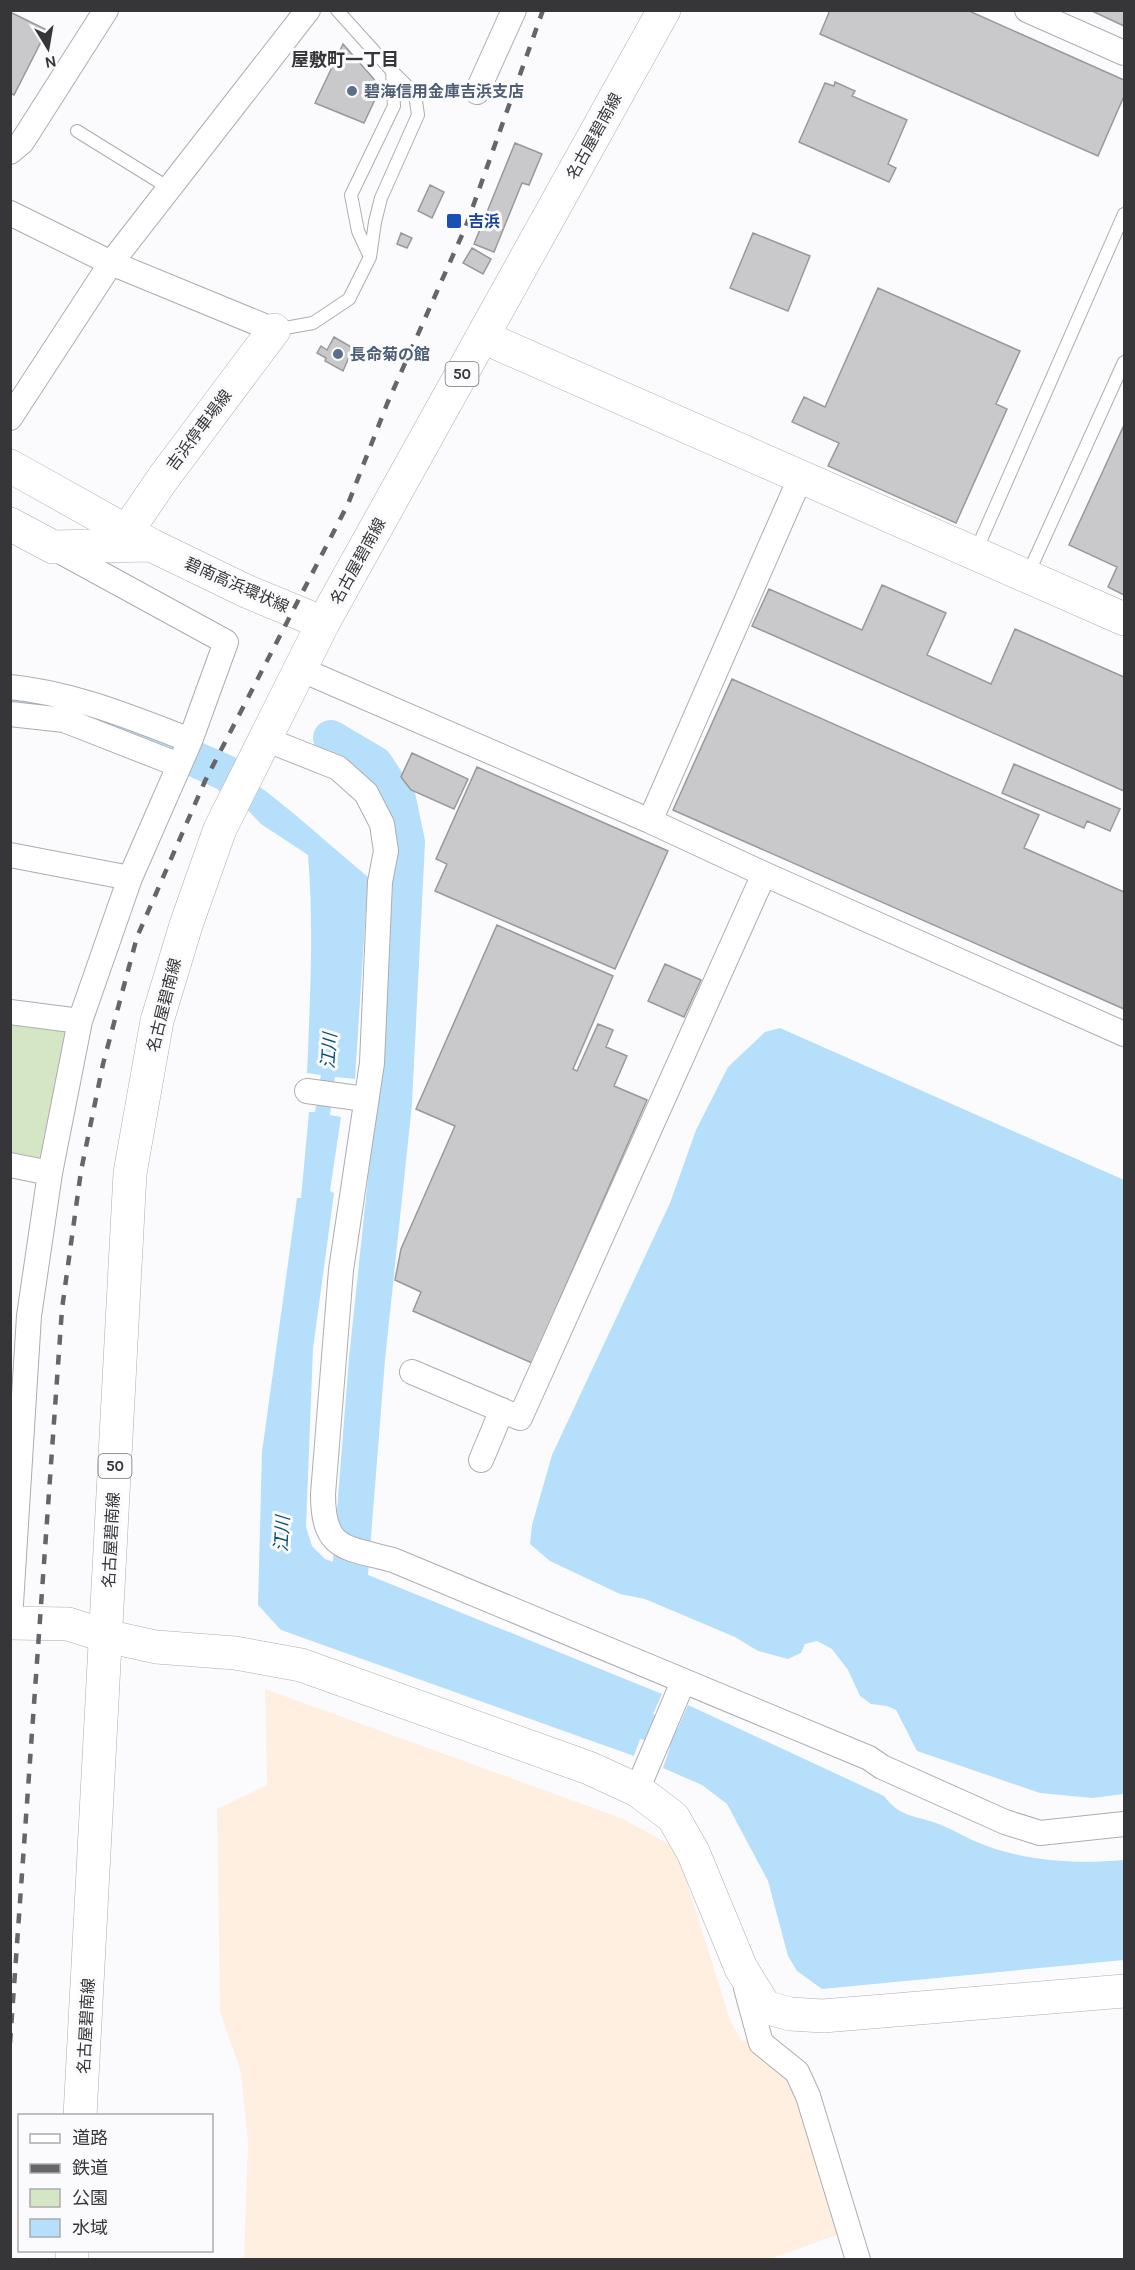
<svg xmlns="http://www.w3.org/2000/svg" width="1135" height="2270" font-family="Karla,'Noto Sans JP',sans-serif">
<rect width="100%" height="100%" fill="#fbfbfe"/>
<path fill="#feefe1" d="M265 1689 621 1818 676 1848 730 2020 742 2041 765 2038 817 2116 845 2232 770 2259H244L248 2143 241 2072 220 2012 217 1809 267 1785Z"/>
<path fill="#d4e6c3" d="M10 1021 66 1031 40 1158 11 1152Z"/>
<path fill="#b6dffc" d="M205 751C265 784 315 833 368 877L355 1079 335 1077 330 1115 341 1117 330 1191 334 1193 313 1349 306 1527 312 1546 325 1559 356 1570 662 1694 653 1714 678 1728 688 1705 884 1796C900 1817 913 1815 936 1823 953 1829 969 1840 987 1846 1031 1862 1078 1864 1124 1860V1960L822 1989 797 1971 788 1956 768 1881 727 1804 702 1785 663 1768 670 1747 640 1739 634 1756 281 1630 258 1605 262 1452 297 1198H301L309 1112H315L321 1075 307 1073C310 1000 314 928 308 855L261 824 222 784 197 767Z
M780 1028 1124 1180V1794L1093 1798 1040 1793 917 1751 896 1710 887 1706 871 1704 860 1696 848 1670 832 1649 817 1641 805 1644 801 1653 788 1659 758 1651 735 1637 645 1599 620 1594 550 1561 530 1544 532 1525 552 1455 670 1203 696 1130 728 1067 765 1032Z"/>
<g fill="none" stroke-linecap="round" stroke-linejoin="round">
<path stroke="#b6dffc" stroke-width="36" d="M10 702 66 710 170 748 226 773 241 786
M331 738 375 764 398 799 407 842 394 1103 367 1359 347 1612"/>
</g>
<path fill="#c9c8cb" stroke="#99989b" stroke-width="1.5" d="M830 10H967L1124 80V96L1098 156 820 34Z
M1090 10H1124V26Z
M10 12 47 30 14 95 10 93Z
M343 44 374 79 378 93 364 123 315 103Z
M835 82 855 91 852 96 907 120 888 164 896 168 889 182 799 142 825 83 834 86Z
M515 143 542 154 529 185 522 183 494 252 474 244Z
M430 185 444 192 432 218 418 211Z
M401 233 412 238 407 248 397 244Z
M753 233 810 256 788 311 730 288Z
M472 248 491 259 483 274 463 263Z
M878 288 1020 351 996 404 1007 409 956 523 828 466 839 443 792 422 804 397 825 407Z
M334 337 353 348 343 371 325 361 326 358 317 353 321 346 327 350Z
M1124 425V595L1108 587 1117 567 1069 545Z
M882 585 946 613 927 655 991 684 1015 629 1124 677V791L752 626 769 589 862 630Z
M732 679 1039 815 1024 848 1124 892V1009L673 810Z
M412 753 468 779 454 809 411 790 401 777Z
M1014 764 1120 809 1110 831 1087 821 1084 828 1002 793Z
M477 767 668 851 615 969 435 891 447 864 436 859Z
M497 925 613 976 573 1069 577 1071 598 1024 613 1030 606 1047 627 1056 614 1086 647 1100 532 1363 413 1311 421 1292 395 1280 401 1249 455 1126 416 1109Z
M665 964 701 980 684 1017 648 1001Z"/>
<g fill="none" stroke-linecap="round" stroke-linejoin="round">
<g stroke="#acadb0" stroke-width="14">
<path id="lane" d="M77 131 169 188
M370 257 375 222 381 198 418 115 415 94 392 71
M274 330 313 323 349 299 370 257 358 231 351 195 394 106 392 71 337 10
M976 551 1124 214
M1028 574 1124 362"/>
</g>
<g stroke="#acadb0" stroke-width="26">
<path id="street" d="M1027 10 1124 53
M477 92 514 10
M10 152 22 142 106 10
M10 213 111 263 274 330
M10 418 111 263 308 10
M300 669 650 821 801 476
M10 687C73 693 132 718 190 740
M10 714 64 720 179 765
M265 739 338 768 366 793 382 824 386 851 380 882 372 1063 341 1270 323 1494C323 1551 345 1547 393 1560L869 1758 882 1767 1005 1822 1040 1833 1124 1824
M650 821 764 874 1124 1034
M10 855 130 878
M10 1012 80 1021
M307 1091 365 1099
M10 1165 50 1173
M412 1372 520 1418 764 874
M481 1460 502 1410
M10 1620 29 1316 50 1173 80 1021 130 878 190 741 226 642 54 548
M637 1790 683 1682
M746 1988 761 2043 797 2072 808 2096 858 2260"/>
</g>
<g stroke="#acadb0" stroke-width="34">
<path id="secondary" d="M483 337 1124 619
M10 466 151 545 246 591 323 623
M10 524 53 547 151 545
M127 531 164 477 274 330
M10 1623 68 1624 106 1636 156 1647 235 1653 301 1665 589 1768 637 1790 673 1817 693 1852 741 1968 765 2007 790 2014 823 2016 1124 1991"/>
</g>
<g stroke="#acadb0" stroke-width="34">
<path id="primary" d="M80 2116 130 1173 157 1021 186 925 220 829 323 623 664 10
M72 2260V2250"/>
</g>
<use href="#lane" stroke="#fff" stroke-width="12"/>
<use href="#street" stroke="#fff" stroke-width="24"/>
<use href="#secondary" stroke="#fff" stroke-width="33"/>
<use href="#primary" stroke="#fff" stroke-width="33"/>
<path stroke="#666668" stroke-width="4.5" stroke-dasharray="10 10" stroke-linecap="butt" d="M10 2043 62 1309 81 1171 103 1064 137 937 205 781 348 504 387 404 466 226 543 10"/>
</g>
<g fill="#5c6f8a" stroke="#fbfbfe" stroke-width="2">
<circle cx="352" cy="91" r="6"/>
<circle cx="338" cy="354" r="6"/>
</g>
<rect fill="#1a4fb4" stroke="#fbfbfe" stroke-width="2" x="446" y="213" width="16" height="16" rx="3"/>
<g text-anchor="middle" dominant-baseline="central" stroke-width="6" stroke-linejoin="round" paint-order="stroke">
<g fill="#fbfbfe" stroke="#717173" stroke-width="1.5">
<rect x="445.5" y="362" width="33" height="24" rx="4.5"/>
<rect x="98.5" y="1454" width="33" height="24" rx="4.5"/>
</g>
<g font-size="15" font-weight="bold" fill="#363638">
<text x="462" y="374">50</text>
<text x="115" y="1466">50</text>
</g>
<g font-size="16" font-weight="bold" fill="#4e5e75" stroke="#fbfbfe" text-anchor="start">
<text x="364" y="91">碧海信用金庫吉浜支店</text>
<text x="350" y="354">長命菊の館</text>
</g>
<g font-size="16" fill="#363638" stroke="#fbfbfe">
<text transform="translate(594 136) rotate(-61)">名古屋碧南線</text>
<text transform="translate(199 430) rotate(-53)">吉浜停車場線</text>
<text transform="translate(358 561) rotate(-61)">名古屋碧南線</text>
<text transform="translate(237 585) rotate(24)">碧南高浜環状線</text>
<text transform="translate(164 1005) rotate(-76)">名古屋碧南線</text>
<text transform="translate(111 1540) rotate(-87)">名古屋碧南線</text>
<text transform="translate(86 2026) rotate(-87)">名古屋碧南線</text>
</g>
<g font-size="16" font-weight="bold" fill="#164399" stroke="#fbfbfe" text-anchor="start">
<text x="468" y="221">吉浜</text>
</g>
<g font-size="18" font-weight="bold" fill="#363638" stroke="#fbfbfe">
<text x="345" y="60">屋敷町一丁目</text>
</g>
<g font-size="18" font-style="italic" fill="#055075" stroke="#fbfbfe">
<text transform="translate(329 1051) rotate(-86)">江川</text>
<text transform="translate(282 1534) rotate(-87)">江川</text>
</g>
</g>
<rect width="1135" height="2270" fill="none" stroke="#363638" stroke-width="24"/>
<rect x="18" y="2114" width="195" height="138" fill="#fbfbfe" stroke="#acacaf" stroke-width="1.5"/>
<rect x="30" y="2134" width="30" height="9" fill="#ffffff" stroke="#acacaf" stroke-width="1.5"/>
<text x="72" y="2144" font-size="18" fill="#363638">道路</text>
<rect x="30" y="2164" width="30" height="9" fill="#666668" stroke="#acacaf" stroke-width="1.5"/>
<text x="72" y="2174" font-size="18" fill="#363638">鉄道</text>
<rect x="30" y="2189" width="30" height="18" fill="#d4e6c3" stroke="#acacaf" stroke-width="1.5"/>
<text x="72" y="2204" font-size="18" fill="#363638">公園</text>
<rect x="30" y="2219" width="30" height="18" fill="#b6dffc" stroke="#acacaf" stroke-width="1.5"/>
<text x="72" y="2234" font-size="18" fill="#363638">水域</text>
<g transform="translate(48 48) rotate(169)" stroke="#fbfbfe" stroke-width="4.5" paint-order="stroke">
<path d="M0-4.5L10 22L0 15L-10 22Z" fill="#363638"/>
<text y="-9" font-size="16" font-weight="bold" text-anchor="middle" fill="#363638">N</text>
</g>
</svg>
